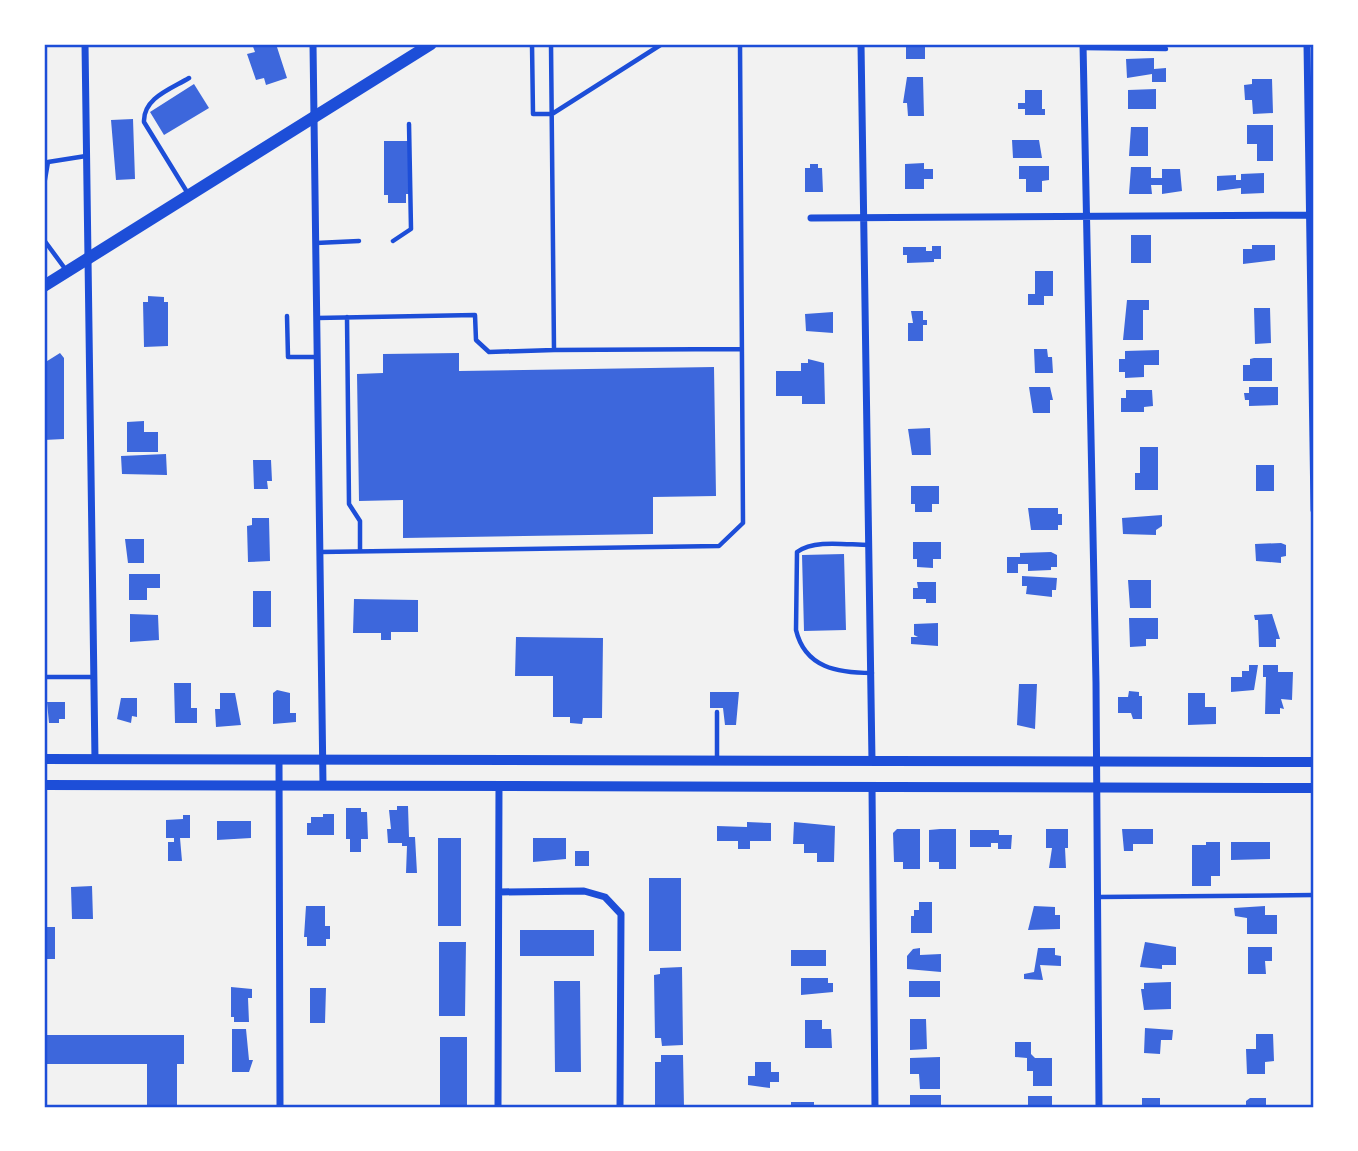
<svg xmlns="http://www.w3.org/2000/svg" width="1358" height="1151" font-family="'Archivo Narrow',sans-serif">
<rect width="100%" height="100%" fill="#f2f2f2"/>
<path fill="#3d67dc" d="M252 44H265L266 47 276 44 287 78 266 85 264 78 256 80 247 54 255 52Z
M906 44H925V59H906Z
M1154 58V69L1166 68V82H1152V74L1127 78 1126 59Z
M907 77H923L924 116H908L907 103H903Z
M1252 79H1272L1273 113 1253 114 1252 100H1245L1244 85 1252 84Z
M194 84 209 108 164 135 150 112Z
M1156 89V109H1128V90Z
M1025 90H1042V109H1045V115H1025V109H1018V103H1025Z
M133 119 135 179 116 180 111 120Z
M1247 125H1273V161H1257V144H1247Z
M1131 127H1148V156H1129Z
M1012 140H1039L1042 158H1013Z
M384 141H408L409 194H406V203H388V195H384Z
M924 163V169H933V179H924V189H905V164Z
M810 164H818V168H822L823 192H805V168H810Z
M1019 166H1049V180L1042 181V192H1026V179H1019Z
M1131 167H1151V178H1162V169H1180L1182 191 1162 194V185H1151L1152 194H1129Z
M1264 173V193L1241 194V188L1217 191V176L1236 175V180H1241V174Z
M1131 235H1151V263H1131Z
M1252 245H1275V260L1243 264V249H1252Z
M932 246H941V259H934V262L907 263V255H903V247H926V251H932Z
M1035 271H1053V296H1044V305H1028V294H1035Z
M148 296 164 297V302H168V346L144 347 143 302H148Z
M1127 300H1149V310H1143V340H1123Z
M1254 308H1270L1271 343 1255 344Z
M911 311H923V320H927V325H923V341H908V323H913Z
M833 312V333L806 331 805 314Z
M1034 349H1047L1048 357H1052L1053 373H1035Z
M1159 350V365H1144V377L1125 378V372H1119V359H1125V351Z
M60 353 64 358V439L44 440V363Z
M459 353V371L714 367 716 496 653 497V534L403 538V500L359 501 357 374 383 373V354Z
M1254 358H1272V381H1243V365H1250V359Z
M808 359 824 363 825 404H802V396H776V371H801V363H808Z
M1029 387H1050L1053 400H1050V413H1033Z
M1249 387H1278V405L1249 406V400H1245L1244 393H1249Z
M1126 390H1152L1153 406 1144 407V412H1121V398H1126Z
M144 421V432H158V452H127V422Z
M930 428 931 455H912L908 429Z
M1140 447H1158V490H1135V473H1140Z
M166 454 167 475 122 474 121 456Z
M253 460H271L272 481H267L268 489H254Z
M1256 465H1274V491H1256Z
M911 486H939V504H932V512H915V504H911Z
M1028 508H1058V514H1062V525H1058V530H1031Z
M1162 515V526L1156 530V535L1123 534 1122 518Z
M252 518H269L270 561 248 562 247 526 252 525Z
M125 539H144V563H128Z
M913 542H941V559H933V568L917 567V559H913Z
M1281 543 1286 545V556L1281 557V563L1256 561 1255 544Z
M1051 552 1057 555V567H1051V570L1028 571V564H1018V573H1007V557H1020V553Z
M844 554 846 630 804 631 802 555Z
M129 574H160V588H147V600H129Z
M1022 576 1057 578 1056 590H1052V597L1026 594 1027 586H1022Z
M1128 580H1151V608H1130Z
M917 582H936V603H926V599H913V588H918Z
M253 591H271V627H253Z
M354 599 418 600V632H391V640H381V633H353Z
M130 614 158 615 159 640 130 642Z
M1272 614 1280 639H1276V647H1259L1258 620H1255L1254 615Z
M1129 618H1158V639H1146V646L1130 647Z
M938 623V646L911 644V637H918L914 635V624Z
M516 637 603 638 602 718H583L582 724 570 723V717H553V676H515Z
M1249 665H1258L1254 690 1231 692V677H1242V671H1249Z
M1263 665H1278V672H1293L1292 700 1281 699 1284 709 1280 708V714H1265L1266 677H1263Z
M174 683H191V708H197V723H175Z
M1019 684H1037L1035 729 1017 725Z
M277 690 290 693V713H296V722L273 724V693Z
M1129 691 1139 692V696H1142V719H1133L1131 713H1118V697H1128Z
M710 692H739L736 725H725L723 708H710Z
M220 693H235L241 725 216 727 215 709H220Z
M1188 693H1205V707H1216V724L1188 725Z
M121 698H137V717L132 716 131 723 117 719Z
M47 702H65V719H59V723H49Z
M397 806H408L409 837H415L417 873H406L407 846H402V843H388L387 829H391L389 810H397Z
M346 808H361V812H367L368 839H361V852H350V839H346Z
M323 814H334V835H307V823H311V817H323Z
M183 815H190V838H180L182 861H168V842H174V838H166V820L183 819Z
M217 821H251V838L217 840Z
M747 822 771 823V841H750V849H738V841H717V826L747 827Z
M794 822 835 826 834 862H817V853H804V844H793Z
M897 829H920V869H903V862H894L893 833Z
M940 829H956V869H939V862H929V830Z
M1046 829H1068V848H1065L1066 868H1049L1052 848H1046Z
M1122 829H1153V844H1133V851H1124Z
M970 830H999V835H1012L1011 849H998V843H991V847H970Z
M438 838H461V926H438Z
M533 838H566V859L533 862Z
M1206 842H1220V876H1211V886H1192V845H1206Z
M1231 842H1270V859L1231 860Z
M575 851H589V866H575Z
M649 878H681V951H649Z
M92 886 93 919H72L71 887Z
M919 902H932V933H911V916H914V910H919Z
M306 906H325V926H330V939H326V946H307V937H304Z
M1034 906 1055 907V915H1060V929L1028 930Z
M1265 906V915H1277V934H1247V918L1235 916 1234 908Z
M44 927H55V959H44Z
M520 930H594V956H520Z
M439 942H466L465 1016H439Z
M1145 942 1176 947V965H1162V969L1140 967Z
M1248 947H1272V961H1265L1266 974H1248Z
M920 948V955L941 954V972L907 969V956L913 949Z
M1038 948H1055V955L1061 956V966L1040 965 1043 980 1024 979V974L1034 972Z
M791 950H826V966H791Z
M682 967 683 1045 662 1046 661 1038H655L654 975 660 974V968Z
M801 978H828V983H833V992L801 995Z
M554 981H580L581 1072H555Z
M909 981H940V997H909Z
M1171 982V1009L1144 1010 1141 989H1144V983Z
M231 987 252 989V998H248L249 1022H234V1017H231Z
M310 988H326L325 1023H310Z
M910 1019H926L927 1049 910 1050Z
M805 1020H822V1029H831L832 1048H805Z
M1145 1028 1173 1030 1172 1040H1161L1160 1054 1144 1053Z
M232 1029H246L249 1060H253L249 1072H232Z
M1256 1034H1273L1274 1061 1265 1062V1074H1247L1246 1049H1256Z
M44 1035H184V1064H177V1107H147V1064H44Z
M440 1037H467V1107H440Z
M1015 1042H1031V1054L1035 1058H1052V1086H1033V1071H1027V1058L1015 1057Z
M661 1055H683L684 1107H655V1062H661Z
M940 1057V1089H920L919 1074H910V1058Z
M755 1062H771V1072H779V1082H770V1088L748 1085V1076H755Z
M910 1095H941V1107H910Z
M1028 1096H1052V1107H1028Z
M1142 1098H1160V1107H1142Z
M1250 1098H1266V1107H1246V1101Z
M791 1102H814V1107H791Z"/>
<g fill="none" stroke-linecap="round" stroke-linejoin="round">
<path stroke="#1d4ed8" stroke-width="4.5" d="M532 44 533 114H552L662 44
M1083 48 1166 49
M44 185 48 162 86 156
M187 192 144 122C143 98 171 89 189 78
M44 240 66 270
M393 241 411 229 409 124
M316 243 359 241
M287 316 288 357H316
M347 317 349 504 360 521V551
M317 318 475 315 476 340 489 352 554 350 551 44
M554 350 742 349
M869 545C847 545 815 539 797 552L796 630C805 668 838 673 872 673
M320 552 719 546 743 523 740 44
M44 677H94
M717 712V760
M1098 897 1314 895"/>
<path stroke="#1d4ed8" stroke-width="7" d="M85 44 95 759
M313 44 323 785
M861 44 872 761
M1083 44 1096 683 1099 1107
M1307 44 1314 510
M811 218 1310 215
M279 760 280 1107
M872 787 875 1107
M499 892 584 891 605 897 621 914 620 1107
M498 1107 499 785"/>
<path stroke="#1d4ed8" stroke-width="10" d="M44 759 1314 762
M44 785 1314 788"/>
<path stroke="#1d4ed8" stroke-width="12" d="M44 286 431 44"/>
</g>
<rect width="1358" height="1151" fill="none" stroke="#ffffff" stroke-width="91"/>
<rect x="46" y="46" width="1266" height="1060" fill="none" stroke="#1d4ed8" stroke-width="2.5"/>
</svg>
